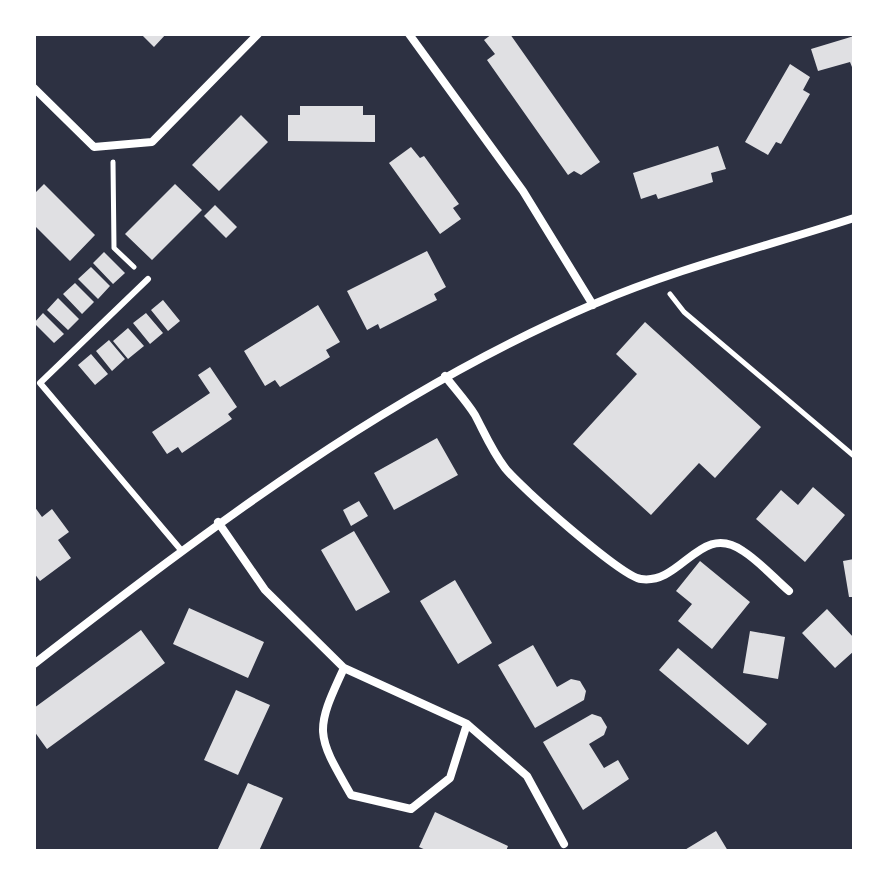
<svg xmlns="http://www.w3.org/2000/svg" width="888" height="885" font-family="Overpass,sans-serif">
<rect width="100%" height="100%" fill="#2d3142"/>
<path fill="#e0e0e3" d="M141 34H166L154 47Z
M492 34H510L600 162 581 175 574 171 568 175 487 60 495 54 484 40Z
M854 36V72L850 62 818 71 811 49Z
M790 64 810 77 803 90 810 94 781 144 776 142 768 155 745 142Z
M300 106H363V115H375V142L288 141V115H300Z
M241 115 268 142 219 191 192 165Z
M718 146 726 169 711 173 713 182 658 199 656 194 641 199 633 173Z
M411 147 420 158 424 156 459 204 453 208 461 219 440 234 389 163Z
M44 184 95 235 70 261 34 225V194Z
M175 184 202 210 152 260 125 234Z
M215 205 237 227 226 238 204 216Z
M427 251 446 287 434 294 437 300 380 329 378 324 367 330 347 291Z
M104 252 125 273 113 284 93 263Z
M91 267 110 286 98 299 78 279Z
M75 283 94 302 82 314 63 294Z
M58 298 79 319 68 330 47 310Z
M163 300 180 321 168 331 151 310Z
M318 305 340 342 326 350 330 357 280 387 275 380 265 386 244 351Z
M43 313 64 334 54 343 34 323Z
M146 313 163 333 150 344 133 323Z
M645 322 761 427 715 478 699 463 651 515 573 444 637 374 616 354Z
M128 328 144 346 128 359 113 341Z
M109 340 125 359 112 371 96 351Z
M91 354 108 374 95 385 78 365Z
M210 367 237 407 228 414 232 419 182 453 178 447 167 454 152 432 210 393 198 375Z
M437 438 458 475 394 510 374 473Z
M813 487 845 515 805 562 756 519 781 490 798 505Z
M359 501 368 516 351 526 343 510Z
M34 506 42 517 52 509 69 532 58 540 71 558 40 581 34 573Z
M354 531 390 592 356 611 321 550Z
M854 559V597H849L843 561Z
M700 561 750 602 712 649 678 621 692 604 676 591Z
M455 580 492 643 458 664 420 601Z
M189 608 264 642 248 678 173 644Z
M827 609 854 638V651L835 668 802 633Z
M141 630 165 663 47 749 34 731V708Z
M750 631 785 637 778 679 743 673Z
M533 645 557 687 571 679 580 681 586 691 584 700 535 728 498 665Z
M678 648 767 724 748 745 659 670Z
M236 690 270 705 238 775 204 760Z
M592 714 601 717 607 727 604 735 589 744 604 768 618 760 629 779 583 810 543 742Z
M248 783 283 798 259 851H217Z
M435 812 508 846 506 851H428L419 847Z
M716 831 728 851H683Z"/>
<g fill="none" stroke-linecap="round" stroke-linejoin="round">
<path stroke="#fff" stroke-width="5" d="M113 162 114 248 134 267
M670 294 684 312 854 456"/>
<path stroke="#fff" stroke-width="6" d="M148 279 40 383 181 550"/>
<path stroke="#fff" stroke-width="8" d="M409 34 523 191 593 305
M34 88 94 147 152 142 258 34
M445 376C455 389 467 402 475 415 485 434 492 451 505 468 520 487 622 577 641 579 682 585 700 521 743 551 760 562 774 578 789 591
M218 522 265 590 344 668 467 724 527 776 564 844
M34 664C211 527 388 392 594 304 678 268 768 246 854 218
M344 668C314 732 316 734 351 795L411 809 450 778 467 724"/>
</g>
<rect width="888" height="885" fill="none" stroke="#ffffff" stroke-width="72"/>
</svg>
